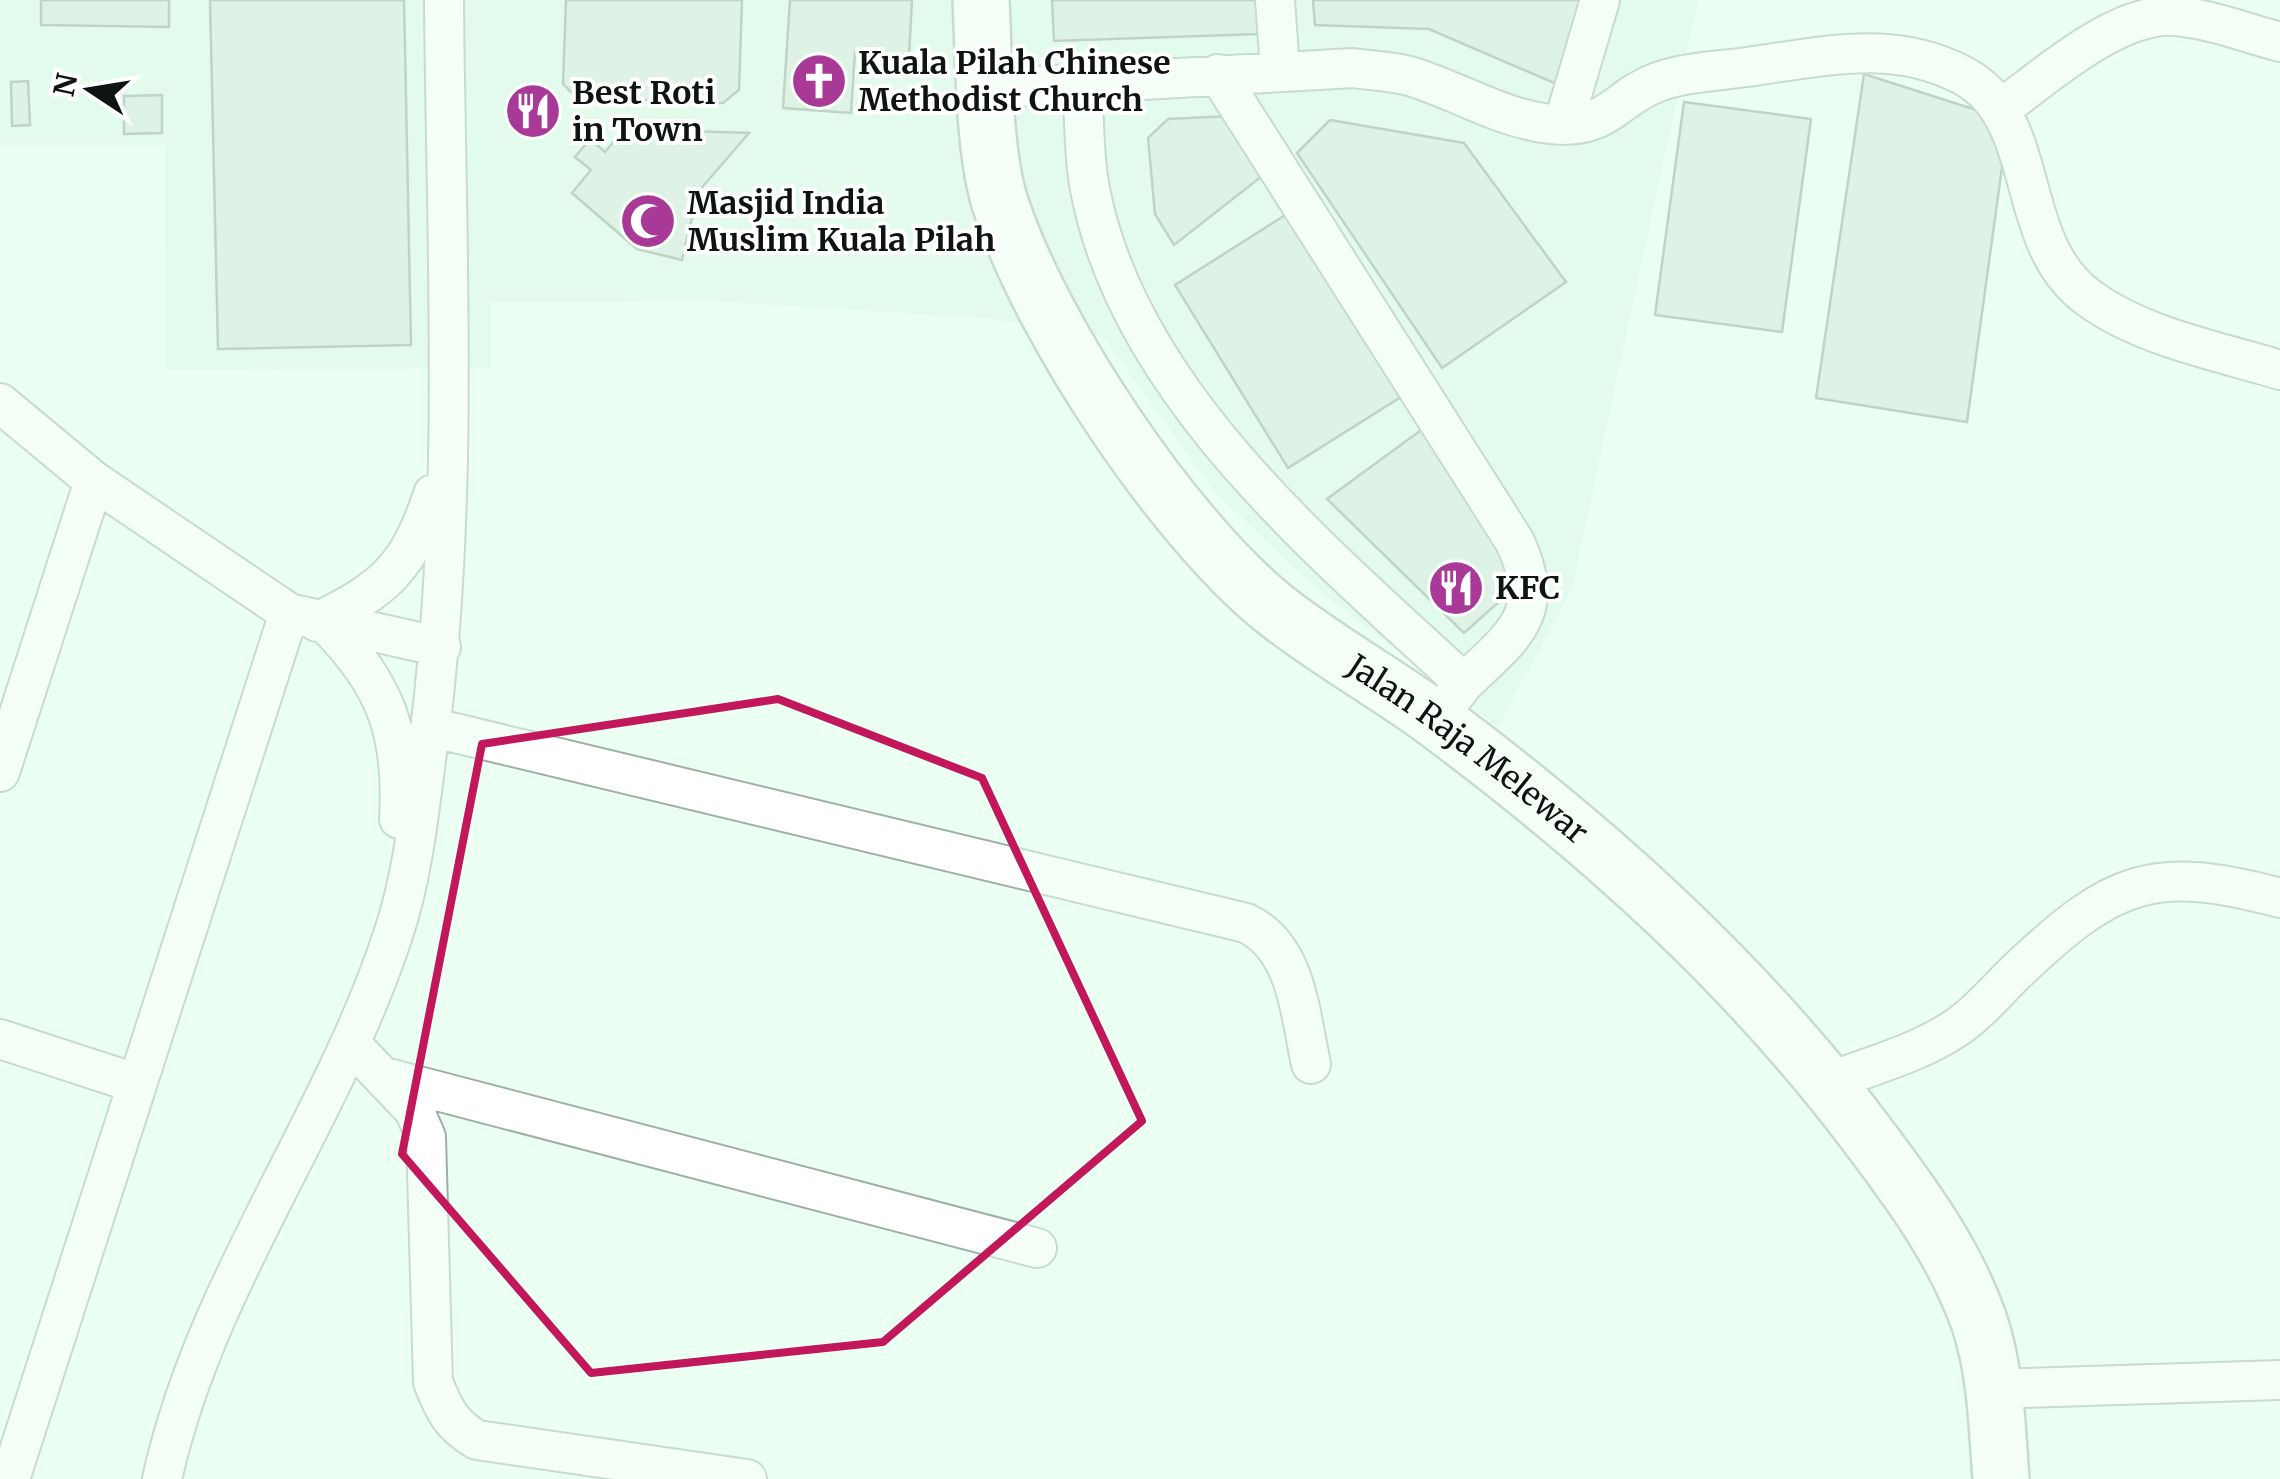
<svg xmlns="http://www.w3.org/2000/svg" width="2280" height="1479" font-family="Merriweather,serif">
<rect width="100%" height="100%" fill="#ebfff3"/>
<path fill="#d9f5e5" d="M0 0H1698L1572 589 1498 727 1316 589 1214 491 1103 337 985 318 712 301 491 302V368L166 370 165 145H0Z"/>
<path fill="#cfe2d7" stroke="#8b9d93" stroke-width="2.5" d="M41 0H169V27L41 25Z
M210 0H404L411 345 218 349Z
M566 0H742L739 90 723 103 577 98 563 84Z
M790 0H912L909 55 855 52 851 113 783 108Z
M1052 0H1257L1258 34 1054 41Z
M1313 0H1590L1559 85 1429 29 1315 25Z
M1864 74 1986 113 2004 153 1967 422 1816 398Z
M28 81 30 125 12 126 11 82Z
M162 95V133L124 134V96Z
M1684 102 1811 119 1782 332 1655 315Z
M1231 116 1266 173 1174 245 1155 214 1148 138 1168 119Z
M1330 120 1464 143 1566 282 1442 368 1297 153Z
M624 129 749 133 698 192 682 260 637 249 572 193 591 170 575 157 590 139 605 152Z
M1290 212 1404 395 1288 468 1175 285Z
M1428 425 1519 584 1464 633 1327 499Z"/>
<g fill="none" stroke-linecap="round" stroke-linejoin="round">
<g stroke="#9eb0a6" stroke-width="42">
<path id="minor" d="M1275 0 1280 69
M1218 74 1515 542C1548 614 1514 635 1464 683
M1082 83C1085 117 1083 155 1090 189 1128 392 1321 550 1464 683L1435 720
M985 89 1353 68C1373 71 1394 71 1413 77 1463 93 1511 124 1564 125 1610 125 1619 96 1658 82 1685 72 1718 71 1747 67 1821 57 1892 38 1962 75 2044 117 2011 242 2089 298 2142 337 2218 351 2280 370
M2002 108C2046 76 2118 11 2176 16 2210 19 2247 33 2280 42
M1563 125 1600 0
M0 403 94 481 289 613 441 647
M317 622C385 589 409 568 433 494
M326 624C386 684 404 734 399 819
M430 727 1246 923C1297 947 1300 1014 1311 1064
M0 772 94 481
M0 1039 135 1083
M351 1044 414 1110 426 1137 433 1382C444 1410 451 1425 477 1440L747 1479
M384 1077 1037 1248
M1829 1082C1870 1066 1919 1053 1956 1028 1979 1013 1998 989 2018 970 2113 880 2153 864 2280 898
M1994 1389 2280 1380
M10 1479 289 613
M162 1479C205 1284 331 1123 393 935 414 873 420 803 429 738 460 495 446 245 444 0"/>
</g>
<g stroke="#9eb0a6" stroke-width="60">
<g id="highway">
<path id="s1" d="M981 0C984 57 983 153 1001 206 1042 330 1171 525 1273 608 1324 649 1383 681 1436 720 1601 843 1751 978 1874 1144 1916 1200 1955 1254 1979 1321 1996 1371 1997 1427 2001 1479"/>
</g>
</g>
<use href="#minor" stroke="#fff" stroke-width="38"/>
<use href="#highway" stroke="#fff" stroke-width="55"/>
</g>
<path d="M0 0H2280V1479H0ZM778 699 982 778 1142 1121 883 1342 591 1373 402 1154 482 744Z" fill="#ebfff3" fill-opacity=".55" fill-rule="evenodd"/>
<path fill="none" stroke="#c2185b" stroke-width="8" stroke-linejoin="round" d="M778 699 982 778 1142 1121 883 1342 591 1373 402 1154 482 744Z"/>
<defs>
<g id="church-disc" transform="scale(2.875)"><circle r="9.5" fill="#a83996" stroke="#fff"/><path d="M-1.2-6h2.4v3.5h3.3v2.4h-3.3V6h-2.4V-.1h-3.3v-2.4h3.3Z" fill="#fff"/></g>
<g id="restaurant-disc" transform="scale(2.875)"><circle r="9.5" fill="#a83996" stroke="#fff"/><path d="M-5-6h1v4h1v-4h1v4h1v-4h1v5L-1.5 .5V6h-2V.5L-5-1ZM5-6V6H3V1.5H1.5Q1.5-4 5-6Z" fill="#fff"/></g>
<g id="mosque-disc" transform="scale(2.875)"><circle r="9.5" fill="#a83996" stroke="#fff"/><path d="M3.5-4.9A6 6 0 1 0 3.5 4.9A5 5 0 1 1 3.5-4.9Z" fill="#fff"/></g>
</defs>
<g fill-rule="evenodd">
<use href="#church-disc" x="819" y="81"/>
<use href="#restaurant-disc" x="533" y="111"/>
<use href="#mosque-disc" x="648" y="221"/>
<use href="#restaurant-disc" x="1456" y="588"/>
</g>
<g text-anchor="middle" dominant-baseline="central" stroke-width="8" stroke-linejoin="round" paint-order="stroke">
<g font-size="32" font-weight="bold" fill="#0e1411" stroke="#fff" text-anchor="start">
<text x="858" y="63">Kuala Pilah Chinese<tspan x="858" dy="37">Methodist Church</tspan></text>
<text x="572" y="93">Best Roti<tspan x="572" dy="37">in Town</tspan></text>
<text x="687" y="203">Masjid India<tspan x="687" dy="37">Muslim Kuala Pilah</tspan></text>
<text x="1495" y="588">KFC</text>
</g>
<g font-size="32" fill="#0e1411" stroke="#fff">
<text stroke="none"><textPath href="#s1" startOffset="938">Jalan Raja Melewar</textPath></text>
</g>
</g>
<g transform="translate(90 90) rotate(282)" stroke="#ffffff" stroke-width="8" paint-order="stroke">
<path d="M0-8L18 38L0 25L-18 38Z" fill="#0e1411"/>
<text y="-15" font-size="28" font-weight="bold" text-anchor="middle" fill="#0e1411">N</text>
</g>
</svg>
